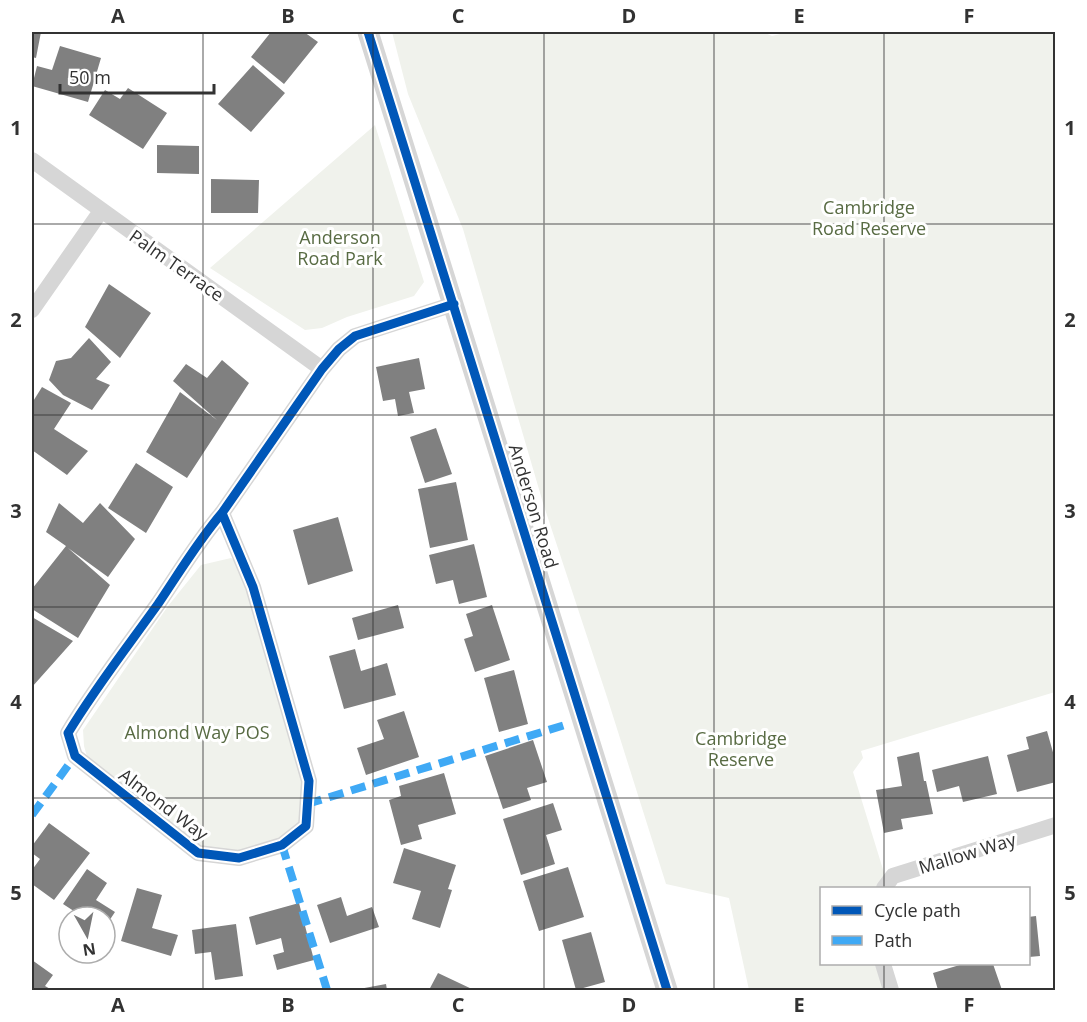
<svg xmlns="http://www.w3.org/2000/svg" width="1087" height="1022" font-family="'Open Sans',sans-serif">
<rect width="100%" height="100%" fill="#fff"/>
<path fill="#f0f2ec" d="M392 32H763L772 36 788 32H1055V692L861 751 863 758 853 772 885 876 877 888H822V964H875L884 990H749L729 898 666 884 607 697 543 503 463 229 408 94Z
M375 125 424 282 414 296 347 317 322 328 305 330 210 268Z
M231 558 244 565 309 781 306 826 239 858 198 853 88 760 84 746 83 730 168 606 201 565Z"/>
<path fill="#808080" d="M32 32H41L36 58 32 57Z
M271 32H304L318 42 284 84 251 57Z
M60 46 101 58 88 102 32 86 37 66 52 70Z
M253 65 285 93 251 132 218 104Z
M128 88 167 113 143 149 89 115 105 90 120 99Z
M157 145 199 146V174L157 173Z
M211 179 259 180 258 213H211Z
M109 284 151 313 120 358 85 327Z
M89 338 111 362 96 379 110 385 92 410 63 395 49 380 56 361 71 358Z
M419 358 425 389 409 392 414 413 398 416 395 399 383 401 376 367Z
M222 360 249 383 187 478 146 452 180 392 217 420 173 381 186 364 207 378Z
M42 387 71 403 54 429 88 451 67 475 32 450V403Z
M436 428 452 474 425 483 410 437Z
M136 463 173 487 146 533 108 508Z
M456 482 468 540 430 548 418 489Z
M59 503 83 523 100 503 135 539 108 577 68 548 110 585 78 638 32 609V589L66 546 46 532Z
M338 517 353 571 308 585 293 530Z
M474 544 487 597 459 604 453 580 436 584 429 555Z
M398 605 404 628 358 640 352 618Z
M492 605 510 660 475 672 464 639 473 636 466 614Z
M32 617 73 641 32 687Z
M355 649 361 671 387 663 396 695 344 709 329 656Z
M514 670 528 724 499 732 484 678Z
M404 711 419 757 366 775 357 748 384 739 377 720Z
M1047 731 1056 763V782L1017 792 1007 755 1029 749 1026 737Z
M533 740 547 782 527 788 531 800 503 809 485 756Z
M919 752 924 781H926L933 814 901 819 903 829 884 833 876 790 902 786 897 757Z
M988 756 997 794 963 802 959 786 937 792 932 770Z
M444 773 456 814 418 825 422 839 401 845 389 800 401 796 399 786Z
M553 803 562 830 546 835 555 864 521 875 503 819Z
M49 823 90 853 54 900 32 884V870L40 859 32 853V846Z
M404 848 456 865 448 889 452 890 440 928 412 919 421 891 393 883Z
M568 867 584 917 539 931 523 881Z
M87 869 107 883 96 900 115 912 105 927V917H83L63 904Z
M137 888 162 895 152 928 178 935 171 956 121 941Z
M341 897 347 916 372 907 379 927 330 943 317 905Z
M299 903 314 960 277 970 273 955 284 952 281 938 256 945 249 917Z
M1036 916 1040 956 1029 957 1028 917Z
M236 924 243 976 215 980 211 952 195 954 192 930Z
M591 932 605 982 576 990 562 940Z
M32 960 53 975 45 986 52 990H32Z
M963 964H993L1002 990H938L933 973Z
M438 973 474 990H429Z
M386 984 387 990H359V989Z"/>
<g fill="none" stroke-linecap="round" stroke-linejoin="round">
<path stroke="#d6d6d6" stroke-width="16" d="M32 160 322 369
M32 310 101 211
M222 513 253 587 309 781 306 826 282 845 239 858 198 853 75 756 68 733C95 688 128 646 158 604 179 573 198 541 222 513L322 369 339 349 355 336 454 304
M884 888 893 876 1056 825
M883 964 891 990"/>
<path stroke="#d6d6d6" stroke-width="21" d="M368 32 667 990"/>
<path stroke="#3fa9f5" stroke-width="8" stroke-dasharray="15 8" stroke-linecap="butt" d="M307 804 568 724
M32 815 75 756
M282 845 327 990"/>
<g stroke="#fff" stroke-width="13">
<path id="cycleway" d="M368 32 667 990
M222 513 253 587 309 781 306 826 282 845 239 858 198 853 75 756 68 733C95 688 128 646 158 604 179 573 198 541 222 513L322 369 339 349 355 336 454 304"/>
</g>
<use href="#cycleway" stroke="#0057b8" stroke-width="9"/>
</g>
<path fill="none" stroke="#323232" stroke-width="1.5" stroke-opacity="0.55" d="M203 32V990M373 32V990M544 32V990M714 32V990M884 32V888M32 224H1056M32 415H1056M32 607H1056M32 798H1056M884 964V990"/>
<g text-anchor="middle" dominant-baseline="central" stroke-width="6" stroke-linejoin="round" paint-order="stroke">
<g font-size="18" fill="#586b43" stroke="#fff">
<text x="869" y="207">Cambridge<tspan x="869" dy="21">Road Reserve</tspan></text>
<text x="340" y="237">Anderson<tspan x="340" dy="21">Road Park</tspan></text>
<text x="197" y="732">Almond Way POS</text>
<text x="741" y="738">Cambridge<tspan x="741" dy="21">Reserve</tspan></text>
</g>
<g font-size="18" fill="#323232" stroke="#fff">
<text transform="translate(177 265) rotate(35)">Palm Terrace</text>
<text transform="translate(534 506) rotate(73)">Anderson Road</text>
<text transform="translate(164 804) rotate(37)">Almond Way</text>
<text transform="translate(967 853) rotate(-17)">Mallow Way</text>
</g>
</g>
<rect width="1087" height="1022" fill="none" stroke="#ffffff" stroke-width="66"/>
<rect x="820" y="887" width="210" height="78" fill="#ffffff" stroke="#adadad" stroke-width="1.5"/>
<rect x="832" y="906" width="30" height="9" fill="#0057b8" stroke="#adadad" stroke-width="1.5"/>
<text x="874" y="917" font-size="18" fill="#323232">Cycle path</text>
<rect x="832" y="936" width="30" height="9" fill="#3fa9f5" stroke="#adadad" stroke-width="1.5"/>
<text x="874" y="947" font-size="18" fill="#323232">Path</text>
<g transform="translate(87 935) rotate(171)"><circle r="28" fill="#ffffff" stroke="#adadad" stroke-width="1.5"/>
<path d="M0-4.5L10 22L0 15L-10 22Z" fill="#7a7a7a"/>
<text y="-9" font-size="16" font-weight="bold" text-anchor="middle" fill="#323232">N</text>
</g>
<path d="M60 84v9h154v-9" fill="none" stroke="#323232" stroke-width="3"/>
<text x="69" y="84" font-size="18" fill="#323232" stroke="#ffffff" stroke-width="4.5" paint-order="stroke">50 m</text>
<rect x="33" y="33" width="1021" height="956" fill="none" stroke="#323232" stroke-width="2"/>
<g font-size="20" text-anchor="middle" font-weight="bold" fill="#323232">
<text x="118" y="23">A</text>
<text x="288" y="23">B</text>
<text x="458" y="23">C</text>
<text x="629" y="23">D</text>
<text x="799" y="23">E</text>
<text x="969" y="23">F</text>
<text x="16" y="135">1</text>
<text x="1070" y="135">1</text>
<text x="16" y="327">2</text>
<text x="1070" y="327">2</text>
<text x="16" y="518">3</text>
<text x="1070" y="518">3</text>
<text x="16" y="709">4</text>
<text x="1070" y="709">4</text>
<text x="16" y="900">5</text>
<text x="1070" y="900">5</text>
<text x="118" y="1012">A</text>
<text x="288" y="1012">B</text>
<text x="458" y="1012">C</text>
<text x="629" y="1012">D</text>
<text x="799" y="1012">E</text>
<text x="969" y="1012">F</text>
</g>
</svg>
